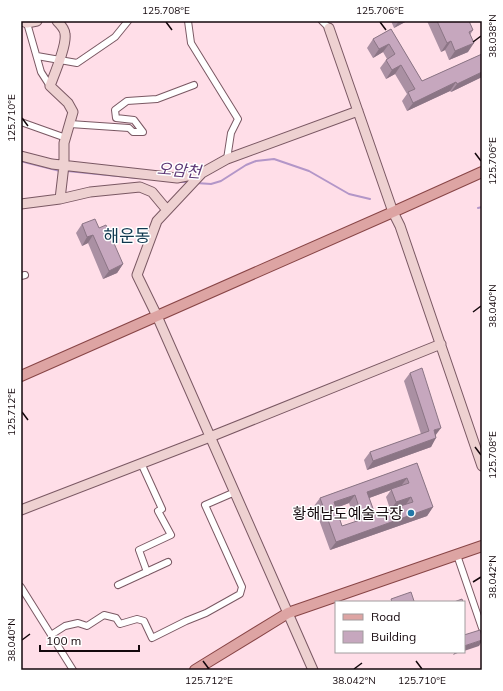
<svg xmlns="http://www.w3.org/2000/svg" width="503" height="691" font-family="Mulish,'Noto Sans KR',sans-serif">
<rect width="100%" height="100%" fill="#ffdee8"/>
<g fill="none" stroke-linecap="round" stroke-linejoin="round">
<path stroke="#b396c8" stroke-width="2" d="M21 161 28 163 60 171
M67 171 138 178
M180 182H190
M196 183 211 184 221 181 246 165 256 161 274 159 309 171 349 194 370 199
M478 208 482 207"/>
<g stroke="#7a5863" stroke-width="8">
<path id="street" d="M188 21 191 43 238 119 231 133 227 159
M322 21 329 28
M27 23 41 72 50 86
M37 56 77 63 115 37 128 21
M21 122 66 138
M70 124 129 128 133 132H143L134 120 116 118 115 110 127 101 157 99 194 85
M21 276 25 275
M141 463 162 509 158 511 171 535 139 550 147 572
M457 555 482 628
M118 585 168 562
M21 587 73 670
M51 635 65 626 78 623 87 626 104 615 116 618 120 624 137 619 144 621 152 638 186 621 206 613 240 594 242 587 205 505 235 492"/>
</g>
<g stroke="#7a5863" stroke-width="11">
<path id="secondary" d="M22 21 27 23 37 21
M57 21C60 24 65 29 65 34 67 45 54 75 50 86L68 103 73 112 64 143V165L60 199
M329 28 393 212 400 226 482 466
M21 156 52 164 177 178 202 173
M21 204 60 199 90 192 140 187 152 192 167 210
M21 510 210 437 441 344
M313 670 157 316 137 275 157 221 202 173 227 159 358 111"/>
</g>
<g stroke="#884546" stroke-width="12">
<path id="primary" d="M21 376 393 212 482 172
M195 670 288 613 482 546"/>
</g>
<use href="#street" stroke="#fff" stroke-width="6"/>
<use href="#secondary" stroke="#eed1d1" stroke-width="9"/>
<use href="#primary" stroke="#dda4a3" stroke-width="10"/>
</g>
<path fill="#aa90a3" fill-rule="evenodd" d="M391 21H407L394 28Z
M427 21H469L473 30 470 35 468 52 449 60 445 50 441 52Z
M391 29 422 81 482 54V77L451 92 450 91 407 111 402 101 407 94 395 74 386 79 380 68 386 60 387 59 383 52 373 58 367 48 373 39Z
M82 224 99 228 123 264 117 273 103 279 88 243 82 246 76 233Z
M410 373 436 436 431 447 367 470 364 460 370 452 421 434 404 381Z
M417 463 433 507 427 516 330 550 314 506 320 498ZM391 490 386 497 390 509 375 514 369 498ZM349 503 355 522 342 526 336 508Z"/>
<path fill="#8b7585" d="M399 21H407L394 28Z
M451 41 445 50 441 52 447 43Z
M474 43 468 52 449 60 455 51Z
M389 44 383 52 373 58 379 49Z
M401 65 395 74 386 79 392 70Z
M482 72V77L451 92 457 84Z
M456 82 450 91 407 111 413 103Z
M93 235 88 243 82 246 87 237Z
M123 264 117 273 103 279 109 271Z
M441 428 435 436 434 430Z
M436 438 431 447 367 470 373 461Z
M407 478 401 486 391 489V490L361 501 367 492Z
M355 495 349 503 328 511 334 502Z
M411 497 405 506 390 511 396 502Z
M433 507 427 516 330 550 336 542Z
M482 640V641L479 646 464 651V646Z
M455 652H460L453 655Z"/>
<path fill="#c6a7be" stroke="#8b7585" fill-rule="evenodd" d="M437 21H469L473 30 469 32 474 43 455 51 451 41 447 43Z
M391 29 422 81 482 54V72L457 84 456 82 413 103 408 92 415 89 401 65 392 70 386 60 395 54 389 44 379 49 373 39Z
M95 219 99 228 106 225 123 264 109 271 93 235 87 237 82 224Z
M422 368 441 428 434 430 436 438 373 461 370 452 429 431 410 373Z
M417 463 433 507 336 542 320 498ZM407 478 409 483 391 489 396 502 411 497 413 502 375 514 367 492ZM355 495 363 519 342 526 334 502Z
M411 592 414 601H413V602H392L391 599Z
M462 599 463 602H454Z
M480 630 482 636V640L464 646V635Z"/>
<path fill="none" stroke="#14070c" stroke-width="1.5" d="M166 22 172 30M380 22 386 30M473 42 481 36M22 118 28 126M475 153 481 161M473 312 481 306M22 412 28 420M475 447 481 455M473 582 481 577M22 640 30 634M203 661 209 669M416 661 422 669M354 669 362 663"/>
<circle fill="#2277a7" stroke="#fff" stroke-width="1.5" cx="411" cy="513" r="4"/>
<g text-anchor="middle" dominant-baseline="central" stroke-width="3" stroke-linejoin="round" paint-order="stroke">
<g font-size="15" fill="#14070c" stroke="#fff" text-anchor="end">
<text x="403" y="513">황해남도예술극장</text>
</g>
<g font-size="16" font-style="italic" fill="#5e3876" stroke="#fff">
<text transform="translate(179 170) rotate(5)">오암천</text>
</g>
<g font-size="17" fill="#10384f" stroke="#fff">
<text x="127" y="235">해운동</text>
</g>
</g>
<rect width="503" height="691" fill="none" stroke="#ffffff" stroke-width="44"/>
<rect x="335" y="601" width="130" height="52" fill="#ffffff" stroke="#a19c9e"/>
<rect x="343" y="614" width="20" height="6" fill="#dda4a3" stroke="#a19c9e"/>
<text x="371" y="621" font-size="12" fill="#14070c">Road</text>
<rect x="343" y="631" width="20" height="12" fill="#c6a7be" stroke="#a19c9e"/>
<text x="371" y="641" font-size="12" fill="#14070c">Building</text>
<path d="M40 645v6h99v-6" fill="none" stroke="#14070c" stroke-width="2"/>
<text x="46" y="645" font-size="12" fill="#14070c" stroke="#ffffff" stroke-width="3" paint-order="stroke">100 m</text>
<rect x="22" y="22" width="459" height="647" fill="none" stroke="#14070c" stroke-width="1.5"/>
<g font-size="10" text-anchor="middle" fill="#14070c">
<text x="166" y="14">125.708°E</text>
<text x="380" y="14">125.706°E</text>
<text transform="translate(492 36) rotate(-90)" y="4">38.038°N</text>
<text transform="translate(11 118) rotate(-90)" y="4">125.710°E</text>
<text transform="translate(492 161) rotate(-90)" y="4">125.706°E</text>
<text transform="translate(492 306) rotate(-90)" y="4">38.040°N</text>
<text transform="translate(11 412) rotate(-90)" y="4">125.712°E</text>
<text transform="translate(492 455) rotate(-90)" y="4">125.708°E</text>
<text transform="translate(492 577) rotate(-90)" y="4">38.042°N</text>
<text transform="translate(11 640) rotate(-90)" y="4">38.040°N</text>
<text x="209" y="684">125.712°E</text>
<text x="354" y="684">38.042°N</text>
<text x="422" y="684">125.710°E</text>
</g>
</svg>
